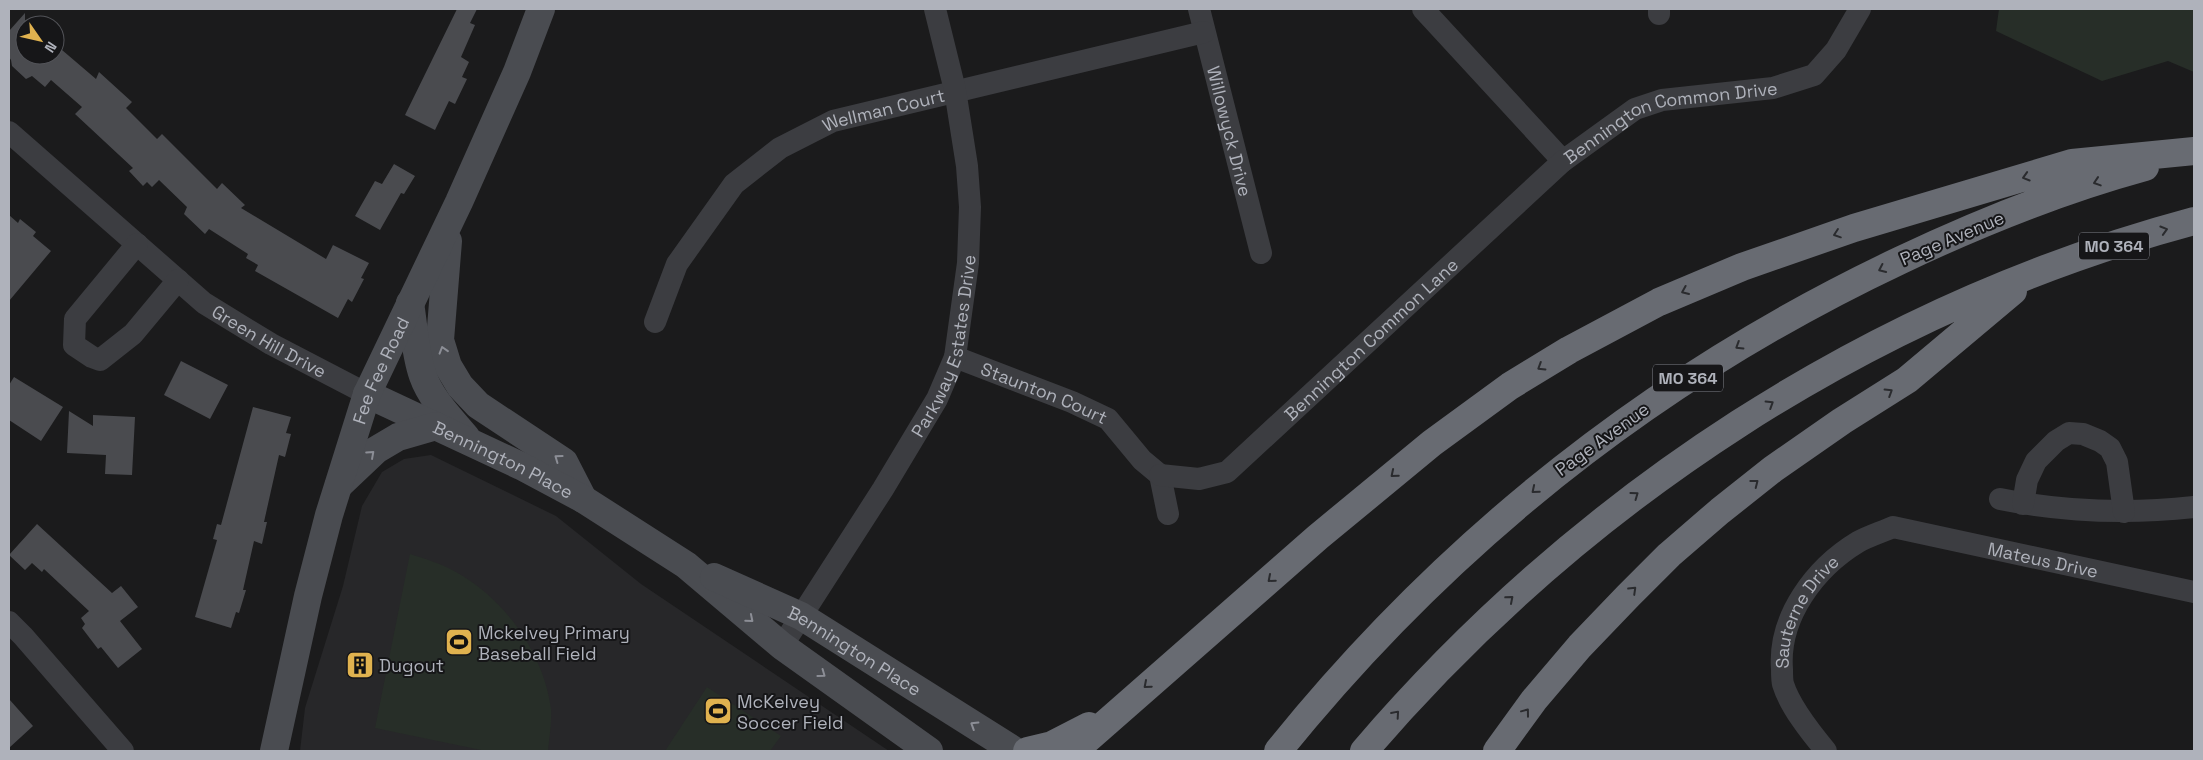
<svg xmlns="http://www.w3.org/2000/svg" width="2203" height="760" font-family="'Space Grotesk',sans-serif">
<rect width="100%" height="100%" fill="#1b1b1c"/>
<path fill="#272729" d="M431 455 556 516 641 584 889 751H300L305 708 343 586 362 506 382 472 404 459Z"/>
<path fill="#272e28" d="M1999 9H2194V72L2168 61 2102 81 1996 31Z
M410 554C426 559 442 564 456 572 505 599 544 654 551 709 552 723 549 738 548 751H486L375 728Z
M707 687 781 736 770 751H665Z"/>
<path fill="#4a4b4f" d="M457 9H477L470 23 475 25 461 57 469 62 462 77 467 79 455 104 449 101 435 130 405 115Z
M25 13V55H55V44L96 79 99 72 132 102 126 108 157 139 162 134 217 189 222 183 245 205 241 208 326 259 333 245 369 263 361 278 364 279 352 302 348 299 338 318 255 271 258 265 246 258 248 254 209 229 205 234 184 214 187 207 159 180 152 187 147 182 143 186 129 171 133 168 75 114 82 107 51 80 45 87 32 76 26 79 12 66 11 60 9 57V31Z
M394 164 415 176 404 194 401 193 380 230 355 216 375 181 382 184Z
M9 215 18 223 20 219 36 232 33 236 51 251 9 301Z
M181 361 228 385 210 419 164 395Z
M14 377 63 407 41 441 9 420V385Z
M253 407 291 417 286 433 291 434 285 457 279 455 264 522H267L262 544 254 541 243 590H246L239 613 236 612 231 628 195 617 217 540 213 539 217 524 221 525Z
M69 411 93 426V415L135 417 132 475 105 474 106 455 67 453Z
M37 524 112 593 121 586 138 607 120 621 142 649 118 668 101 647 98 649 82 628 85 624 81 618 89 611 44 569 42 572 32 563 25 570 9 555Z
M9 699 33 726 9 748Z"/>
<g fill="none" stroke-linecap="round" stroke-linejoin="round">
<g stroke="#3c3d41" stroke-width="22">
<path id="s1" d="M1199 9 1261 253"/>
<path id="s2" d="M1423 9 1563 161 1635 109 1662 100 1773 88 1814 75 1836 50 1860 9"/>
<path d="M1659 9V14"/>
<path id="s3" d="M9 132 204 303 271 344 367 394"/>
<path d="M137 244 75 319 74 345 92 357 100 360 133 334 178 280"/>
<path id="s4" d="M655 322 677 264 734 184 780 148 833 121 1204 32"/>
<path id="s5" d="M955 357 1072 402 1108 419 1142 460 1160 475 1168 514"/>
<path id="s6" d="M1160 475 1199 479 1227 472 1563 161"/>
<path d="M2000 499C2064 512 2129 514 2194 507"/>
<path d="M2023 504 2027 480 2036 461 2056 441 2069 433 2083 434 2100 441 2110 448 2117 462 2124 512"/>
<path d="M9 622 23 636 123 751"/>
<path id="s7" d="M782 646 883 489 937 399 955 357 968 263 970 207 967 166 955 90 935 9"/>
<path id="s8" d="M1826 751C1811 733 1790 707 1783 684 1782 680 1782 674 1782 669 1778 617 1815 568 1858 542 1869 536 1882 532 1893 527L2194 592"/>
</g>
<g stroke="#4a4c51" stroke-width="28">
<path d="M448 241 440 340 448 366 460 386 478 405 564 462 583 499"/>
<path d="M410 303C414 327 415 354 423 376 431 399 451 419 466 437"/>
<path id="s9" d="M367 394 521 466 583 499 686 565 782 646 929 751"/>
<path d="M339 485 376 450 398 437 436 426"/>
<path id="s10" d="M714 577 801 616 1015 751"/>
<path id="s11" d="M274 751 308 596 329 515 367 394 459 202 517 72 541 9"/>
</g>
<path stroke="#686b72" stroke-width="28" d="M1027 751 1052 745 1089 726
M1074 751 1318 537 1432 443 1510 386 1569 350 1659 302 1742 267 1854 228 2072 163 2194 151
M1278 751C1449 539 1655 376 1901 260 1979 223 2061 190 2145 167
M1364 751C1582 497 1870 308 2194 221
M1497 751 1534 700 1580 646 1628 596 1669 555 1720 511 1773 469 1842 421 1907 380 2013 291"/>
</g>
<defs><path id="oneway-chevron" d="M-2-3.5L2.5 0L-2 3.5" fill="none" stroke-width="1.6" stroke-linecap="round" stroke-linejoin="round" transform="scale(1.25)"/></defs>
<g stroke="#2a2b2e">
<use href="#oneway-chevron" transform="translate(2026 177) rotate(163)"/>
<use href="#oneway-chevron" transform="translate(2097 182) rotate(162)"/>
<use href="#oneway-chevron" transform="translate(2164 230) rotate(-17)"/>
<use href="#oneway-chevron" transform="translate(1837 234) rotate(161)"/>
<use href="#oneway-chevron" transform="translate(1882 269) rotate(155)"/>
<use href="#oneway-chevron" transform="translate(1685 291) rotate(157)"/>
<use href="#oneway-chevron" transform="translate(1739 346) rotate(148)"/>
<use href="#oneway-chevron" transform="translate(1541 367) rotate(148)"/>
<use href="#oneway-chevron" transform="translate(1889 392) rotate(-32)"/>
<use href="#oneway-chevron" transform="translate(1770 404) rotate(-32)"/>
<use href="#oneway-chevron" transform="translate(1394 474) rotate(140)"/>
<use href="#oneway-chevron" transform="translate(1755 483) rotate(-38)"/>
<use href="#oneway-chevron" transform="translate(1535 490) rotate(140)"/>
<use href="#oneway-chevron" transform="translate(1635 495) rotate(-36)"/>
<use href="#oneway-chevron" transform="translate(1271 579) rotate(139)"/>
<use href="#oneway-chevron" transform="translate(1633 590) rotate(-44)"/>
<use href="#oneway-chevron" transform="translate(1510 599) rotate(-41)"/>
<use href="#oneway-chevron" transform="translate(1147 685) rotate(139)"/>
<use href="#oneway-chevron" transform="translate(1526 712) rotate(-53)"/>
<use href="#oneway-chevron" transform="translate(1396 714) rotate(-49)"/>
</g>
<g stroke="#8c8e96">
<use href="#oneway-chevron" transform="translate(443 350) rotate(-107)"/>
<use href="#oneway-chevron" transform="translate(371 454) rotate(-42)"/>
<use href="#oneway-chevron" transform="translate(558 458) rotate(-144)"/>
<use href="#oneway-chevron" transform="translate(750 619) rotate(40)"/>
<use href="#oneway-chevron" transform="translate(822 674) rotate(36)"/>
<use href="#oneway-chevron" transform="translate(974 725) rotate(-148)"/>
</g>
<defs>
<g id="stadium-square" transform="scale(1.4375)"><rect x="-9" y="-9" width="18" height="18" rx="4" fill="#e0b24f" stroke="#161618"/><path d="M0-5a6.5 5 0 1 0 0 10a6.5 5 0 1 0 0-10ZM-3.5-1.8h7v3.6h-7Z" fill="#111"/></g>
<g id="building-square" transform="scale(1.4375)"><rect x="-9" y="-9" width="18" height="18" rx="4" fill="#e0b24f" stroke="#161618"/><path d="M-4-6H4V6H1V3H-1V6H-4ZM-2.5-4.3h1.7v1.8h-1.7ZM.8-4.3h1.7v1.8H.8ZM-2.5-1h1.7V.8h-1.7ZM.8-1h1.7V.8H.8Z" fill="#111"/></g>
</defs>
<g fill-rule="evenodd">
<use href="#stadium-square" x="459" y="642"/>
<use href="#building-square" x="360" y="665"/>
<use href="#stadium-square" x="718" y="711"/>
</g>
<g text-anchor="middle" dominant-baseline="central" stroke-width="4" stroke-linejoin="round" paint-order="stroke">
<g fill="#161618" stroke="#81838a" stroke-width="1">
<rect x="2079" y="232.5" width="70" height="27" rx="4"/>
<rect x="1653" y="364.5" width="70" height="27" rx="4"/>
</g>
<g font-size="16" font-weight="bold" fill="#afb2bb">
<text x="2114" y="246">MO 364</text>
<text x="1688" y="378">MO 364</text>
</g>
<g font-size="18" fill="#afb2bb" stroke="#161618">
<text stroke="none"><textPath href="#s4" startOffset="330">Wellman Court</textPath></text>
<text stroke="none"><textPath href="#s2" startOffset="325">Bennington Common Drive</textPath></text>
<text stroke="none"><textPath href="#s1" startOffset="126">Willowyck Drive</textPath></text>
<text transform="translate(1952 238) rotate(-23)">Page Avenue</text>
<text stroke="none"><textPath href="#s3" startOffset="335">Green Hill Drive</textPath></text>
<text stroke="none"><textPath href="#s6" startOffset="264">Bennington Common Lane</textPath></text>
<text stroke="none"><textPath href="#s7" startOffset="345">Parkway Estates Drive</textPath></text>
<text stroke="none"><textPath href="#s11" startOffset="396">Fee Fee Road</textPath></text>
<text stroke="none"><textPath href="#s5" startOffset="96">Staunton Court</textPath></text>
<text transform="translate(1602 439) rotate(-36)">Page Avenue</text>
<text stroke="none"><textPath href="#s9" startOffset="151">Bennington Place</textPath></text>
<text stroke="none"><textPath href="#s8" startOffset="442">Mateus Drive</textPath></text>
<text stroke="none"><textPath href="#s8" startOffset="159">Sauterne Drive</textPath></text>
<text stroke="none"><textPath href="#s10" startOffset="159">Bennington Place</textPath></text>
</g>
<g font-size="18" fill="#afb2bb" stroke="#161618" text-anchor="start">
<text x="478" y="632">Mckelvey Primary<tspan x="478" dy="21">Baseball Field</tspan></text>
<text x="379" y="665">Dugout</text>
<text x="737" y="701">McKelvey<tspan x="737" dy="21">Soccer Field</tspan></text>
</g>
</g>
<rect width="2203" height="760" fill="none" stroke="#afb2bb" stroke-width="20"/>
<g transform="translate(40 40) rotate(124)"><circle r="24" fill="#161618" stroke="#535459"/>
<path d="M0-4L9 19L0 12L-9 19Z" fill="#e0b24f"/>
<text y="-8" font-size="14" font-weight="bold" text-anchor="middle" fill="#afb2bb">N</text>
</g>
</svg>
